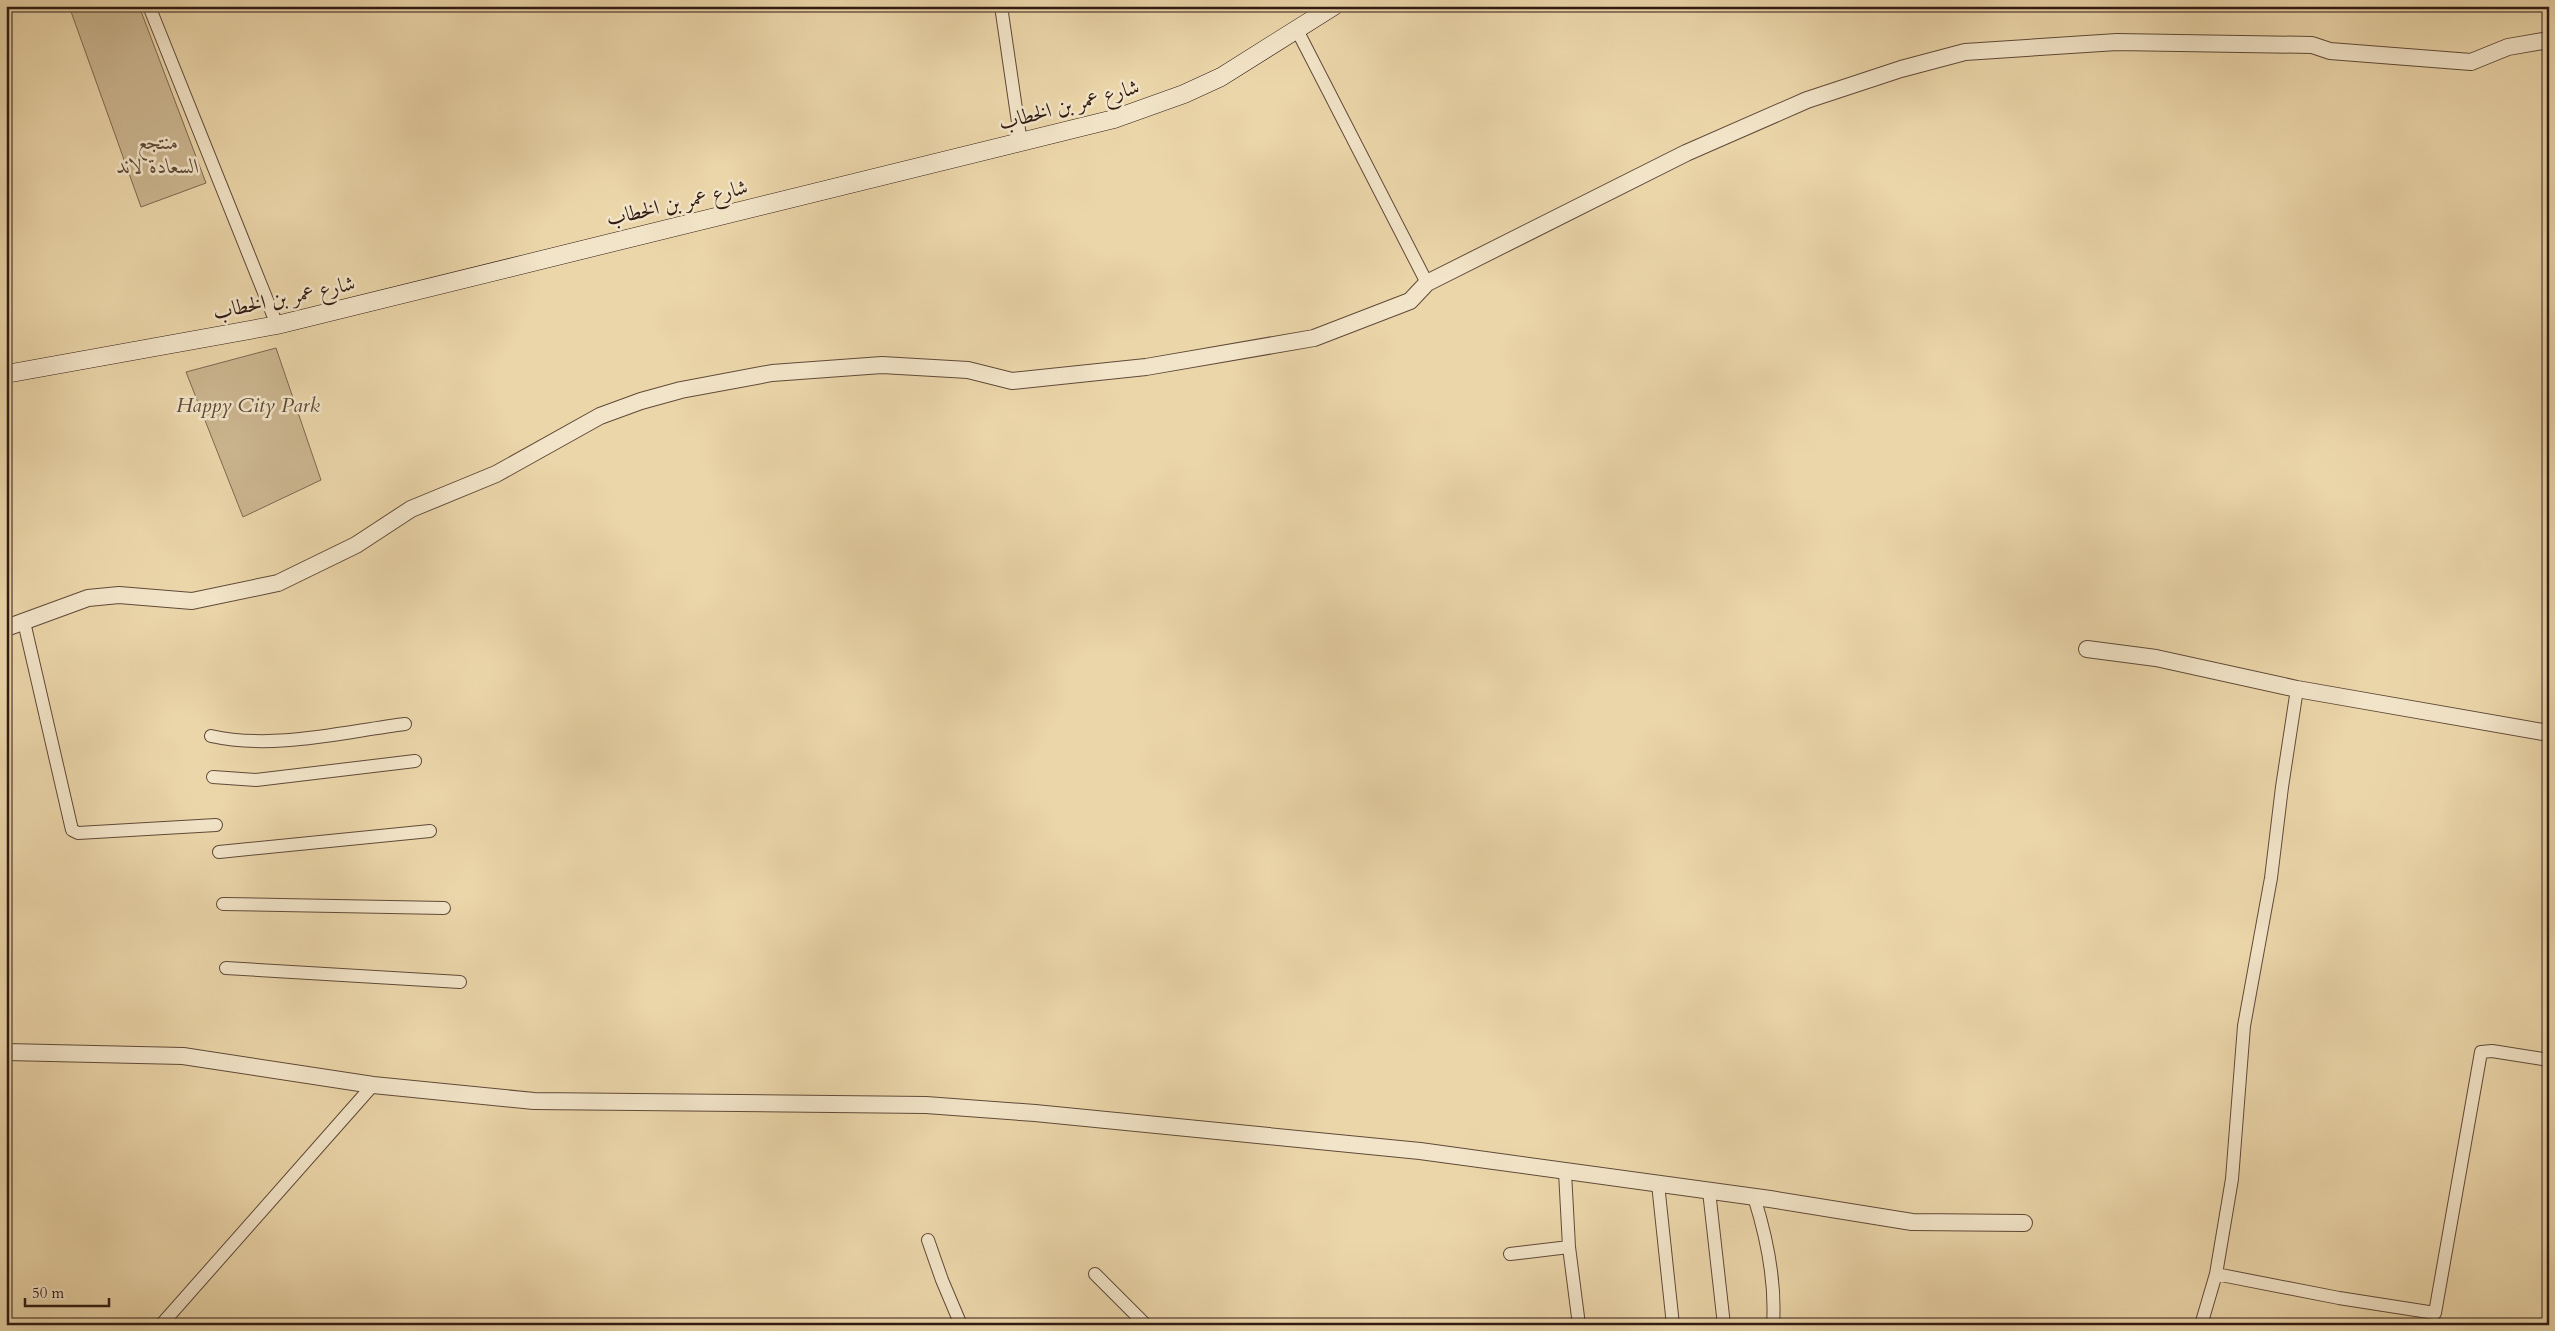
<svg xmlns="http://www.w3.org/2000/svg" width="2555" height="1331" font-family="Cardo,Amiri,serif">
<rect width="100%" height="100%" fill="#ebd6aa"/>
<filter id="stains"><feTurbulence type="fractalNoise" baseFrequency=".004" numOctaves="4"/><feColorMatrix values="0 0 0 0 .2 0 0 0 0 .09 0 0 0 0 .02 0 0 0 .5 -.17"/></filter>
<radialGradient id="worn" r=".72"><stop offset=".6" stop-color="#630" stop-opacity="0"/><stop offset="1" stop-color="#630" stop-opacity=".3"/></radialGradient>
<path fill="#cbb690" stroke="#7e6851" d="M69 6H139L206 183 141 207Z
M276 348 321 480 243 517 186 372Z"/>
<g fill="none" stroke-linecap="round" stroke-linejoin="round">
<g stroke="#604a38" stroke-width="14">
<path id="minor" d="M149 6 277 325
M1001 6 1021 143
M1297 30 1427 283
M24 622 72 830 78 833 216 825
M211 736C274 750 342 732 405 724
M213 777 256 780 415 761
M219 852 430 831
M223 904 444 908
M226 968 460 982
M1565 1172 1569 1247 1579 1325
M1658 1184 1673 1325
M1709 1191 1724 1325
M1754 1197C1767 1238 1776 1281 1773 1325
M928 1240 942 1280 961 1325
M1510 1254 1569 1247
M1095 1274 1146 1325
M2216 1274 2339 1298 2435 1313 2481 1052 2492 1051 2549 1060
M161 1325 373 1085
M2201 1325 2216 1274 2232 1179 2244 1026 2271 878 2282 787 2297 689"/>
</g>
<g stroke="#604a38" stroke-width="18">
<path id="tertiary" d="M6 628 88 598 119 595 192 601 278 583 356 545 411 509 496 474 600 416 641 401 681 390 772 373 882 365 968 370 1012 381 1146 367 1314 338 1410 301 1427 283 1686 153 1807 100 1901 69 1965 52 2117 42 2312 45 2330 51 2471 62 2508 47 2549 40
M2087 649 2156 658 2297 689 2549 733
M6 1052 183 1056 373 1085 534 1101 926 1105 1035 1113 1420 1151 1770 1199 1912 1222 2024 1223"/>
</g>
<g stroke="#311b12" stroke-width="19">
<path id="secondary" d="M6 374 277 325 1114 119 1184 94 1221 77 1334 6"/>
</g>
<use href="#minor" stroke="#f2e4c8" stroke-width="12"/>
<use href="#tertiary" stroke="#f2e4c8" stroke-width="16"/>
<use href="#secondary" stroke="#f2e4c8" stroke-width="18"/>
</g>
<g text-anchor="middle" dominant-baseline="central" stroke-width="5" stroke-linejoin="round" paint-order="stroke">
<g font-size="21" fill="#311b12" stroke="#f2e4c8">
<text transform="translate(1069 105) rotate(-15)">شارع عمر بن الخطاب</text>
<text transform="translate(677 203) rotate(-13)">شارع عمر بن الخطاب</text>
<text transform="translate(284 298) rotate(-12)">شارع عمر بن الخطاب</text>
</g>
<g font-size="21" font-style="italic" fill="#5f4a38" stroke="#f2e4c8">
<text x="158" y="142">منتجع<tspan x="158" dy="24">السعادة لاند</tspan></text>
<text x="248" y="405">Happy City Park</text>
</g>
</g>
<rect width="2555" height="1331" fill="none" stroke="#ebd6aa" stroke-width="25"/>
<rect x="8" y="8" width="2540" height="1316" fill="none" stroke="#311b12" stroke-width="2.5"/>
<rect x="12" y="12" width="2530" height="1306" fill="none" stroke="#311b12"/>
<path d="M25 1298v8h84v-8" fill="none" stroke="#311b12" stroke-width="2.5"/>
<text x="32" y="1298" font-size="15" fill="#311b12" stroke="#f2e4c8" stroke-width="4" paint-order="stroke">50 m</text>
<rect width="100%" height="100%" filter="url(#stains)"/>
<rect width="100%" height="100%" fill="url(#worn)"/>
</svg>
